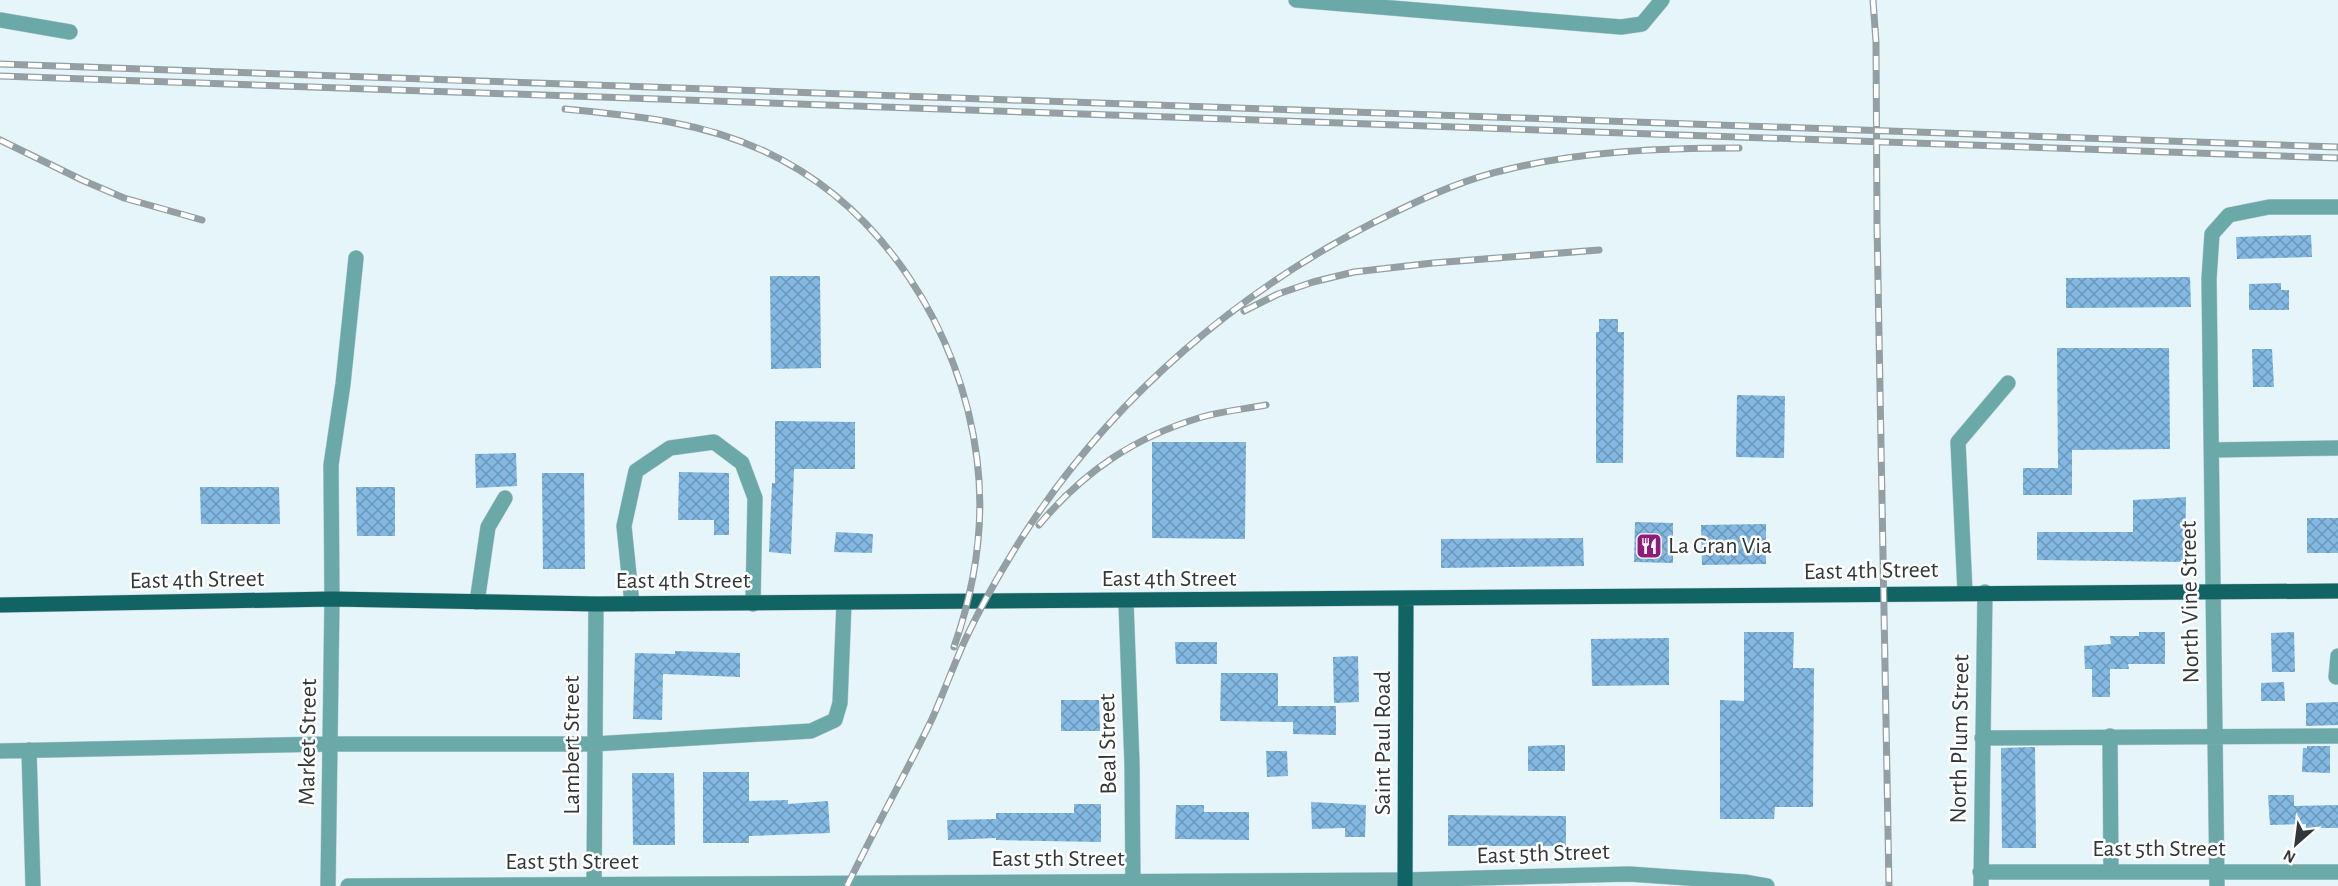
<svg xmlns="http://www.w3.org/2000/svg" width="2338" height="886" font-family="'Alegreya Sans',sans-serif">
<defs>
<pattern id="building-cross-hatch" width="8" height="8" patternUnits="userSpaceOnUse" patternTransform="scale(1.5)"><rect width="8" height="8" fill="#82b8e2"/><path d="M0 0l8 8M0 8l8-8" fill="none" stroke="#6b97b8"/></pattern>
</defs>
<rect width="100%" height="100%" fill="#e5f5fa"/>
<path fill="url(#building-cross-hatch)" d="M2311 235 2312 257 2237 259 2236 237Z
M770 276H820L821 368 771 369Z
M2190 277 2191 307 2066 308V278Z
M2281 283V290H2289V310H2249V284Z
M1599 319H1618V332H1624L1623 463H1596V332H1599Z
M2057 348H2169L2170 449 2072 450V495H2023V468H2058Z
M2252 349H2272L2274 387H2253Z
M1737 395 1785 396 1784 458 1736 457Z
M775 421 855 422V469H794L791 554 769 552 772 483H775Z
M1152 442H1246L1245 539 1152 538Z
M516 453 517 486 476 488 475 454Z
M679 472 729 473V535H714V520H678Z
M542 473H584L585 569H543Z
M200 487H279L280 524H201Z
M356 487H395V536H357Z
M2186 497 2185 562 2037 560V532H2133V500Z
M2307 518H2338V553H2307Z
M1635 522 1673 523V563L1634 562Z
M1766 524V564L1702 565 1701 525Z
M836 532 873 534 872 553 834 552Z
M1583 538 1584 566 1441 568V539Z
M1744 632H1794L1793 668H1814L1813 807H1775L1774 819H1720V700L1744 701Z
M2139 632H2165V664H2128L2129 669H2110V697H2092V669H2085L2084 646 2111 644 2110 636H2139Z
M2294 632 2295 672H2272L2271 633Z
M1669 638V685L1592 686 1591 639Z
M1175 642H1217V664H1176Z
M675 651 740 653V677L663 674 662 720 633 719 635 653 675 654Z
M1358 656 1359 702 1334 703 1333 657Z
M1221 673H1278V706H1336V735L1293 734V722L1220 721Z
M2284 682 2285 701H2261V683Z
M1061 700H1099L1100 731H1061Z
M2338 702V725L2306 726V703Z
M1565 745V771H1528V746Z
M2307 746H2330V773L2302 772 2303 748H2307Z
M2035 747 2036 848H2002L2001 748Z
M1266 751H1287L1288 776 1267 777Z
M703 772H749V801L788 800V804L828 801 830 833 749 836V843H703Z
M632 773H674L675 845H633Z
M2268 795H2294V806L2338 805V828H2306V824L2270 825Z
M1311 802 1366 805 1365 837H1345V828L1312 829Z
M1074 804H1101V842L996 840V838L948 840 947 820 996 819V813H1074Z
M1176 805H1204V812H1249V840L1175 839Z
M1448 815 1566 816V846H1448Z"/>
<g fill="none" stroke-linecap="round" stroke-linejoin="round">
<g stroke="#c1cfd4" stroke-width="16">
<path id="minor" d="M1296 0 1621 27 1642 24 1662 0
M0 20 70 32
M2212 450 2338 448
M1965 592 1958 442 2008 383
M477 602 488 527 505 498
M1126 602 1132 764 1133 886
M632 604 624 526 636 471 670 448 714 442 742 463 755 498 753 604
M2336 677 2338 656
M2110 736 2111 871
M1982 738 2338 736
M29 750 33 886
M0 751 330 744H594L811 731 835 720 840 703 844 603
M1980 872H2338
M328 886 332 599 331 465 343 384 356 258
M348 886 1405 880 1629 874 1744 882 1767 886
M594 886 596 604
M1981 886 1985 592
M2217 886 2209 279 2212 234 2229 215 2269 207H2338"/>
</g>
<g stroke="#c1cfd4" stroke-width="16">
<path id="major" d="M0 605 332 599 596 604 2338 591
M1405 886 1406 600"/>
</g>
<use href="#minor" stroke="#6ba9a9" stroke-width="15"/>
<use href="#major" stroke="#126464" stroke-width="15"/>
<g stroke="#939fa3" stroke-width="7">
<path id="rail" d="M1873 0 1876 42 1877 224 1889 886
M0 64 2338 147
M0 76 2338 158
M565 109C635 116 698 121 764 151 883 206 961 331 977 459 985 522 975 587 954 647
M0 140 82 180 124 198 202 220
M1244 311 1278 294 1313 282 1354 272 1433 263 1599 250
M1039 525C1084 471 1135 437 1202 417 1223 411 1245 409 1266 405
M847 886C874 830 905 775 932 719 944 692 954 664 966 638 982 604 1001 571 1021 539 1110 399 1243 285 1393 213 1430 195 1468 178 1509 169 1584 151 1662 148 1739 148"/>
</g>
<use href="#rail" stroke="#fff" stroke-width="4.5" stroke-dasharray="14" stroke-linecap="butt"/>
</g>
<defs>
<g id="restaurant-square" transform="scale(1.35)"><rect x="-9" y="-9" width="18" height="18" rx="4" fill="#8e1c7d" stroke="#fff"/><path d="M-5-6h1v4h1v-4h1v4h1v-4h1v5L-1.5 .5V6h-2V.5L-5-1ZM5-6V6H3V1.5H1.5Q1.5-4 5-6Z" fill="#fff"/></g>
</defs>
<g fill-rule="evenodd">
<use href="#restaurant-square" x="1649" y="546"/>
</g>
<g text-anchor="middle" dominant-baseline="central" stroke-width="5" stroke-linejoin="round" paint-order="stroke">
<g font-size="24" fill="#31383a" stroke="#fff" text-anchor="start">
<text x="1668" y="546">La Gran Via</text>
</g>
<g font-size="24" fill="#31383a" stroke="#fff">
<text transform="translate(1871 571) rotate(-1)">East 4th Street</text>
<text x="1169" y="579">East 4th Street</text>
<text transform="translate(197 580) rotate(-1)">East 4th Street</text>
<text x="683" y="581">East 4th Street</text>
<text transform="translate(2190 602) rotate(-91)">North Vine Street</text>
<text transform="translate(1960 739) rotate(-89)">North Plum Street</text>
<text transform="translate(308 742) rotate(-89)">Market Street</text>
<text transform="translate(1383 743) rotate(-90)">Saint Paul Road</text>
<text transform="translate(1108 744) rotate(-91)">Beal Street</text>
<text transform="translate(572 745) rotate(-90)">Lambert Street</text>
<text x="2159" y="849">East 5th Street</text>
<text transform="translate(1543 854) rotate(-2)">East 5th Street</text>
<text x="1058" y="859">East 5th Street</text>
<text x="572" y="862">East 5th Street</text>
</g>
</g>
<g transform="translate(2296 844) rotate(208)" stroke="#ffffff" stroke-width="4.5" paint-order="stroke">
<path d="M0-4.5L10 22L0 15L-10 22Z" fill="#31383a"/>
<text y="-9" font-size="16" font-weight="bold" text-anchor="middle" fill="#31383a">N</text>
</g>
</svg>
